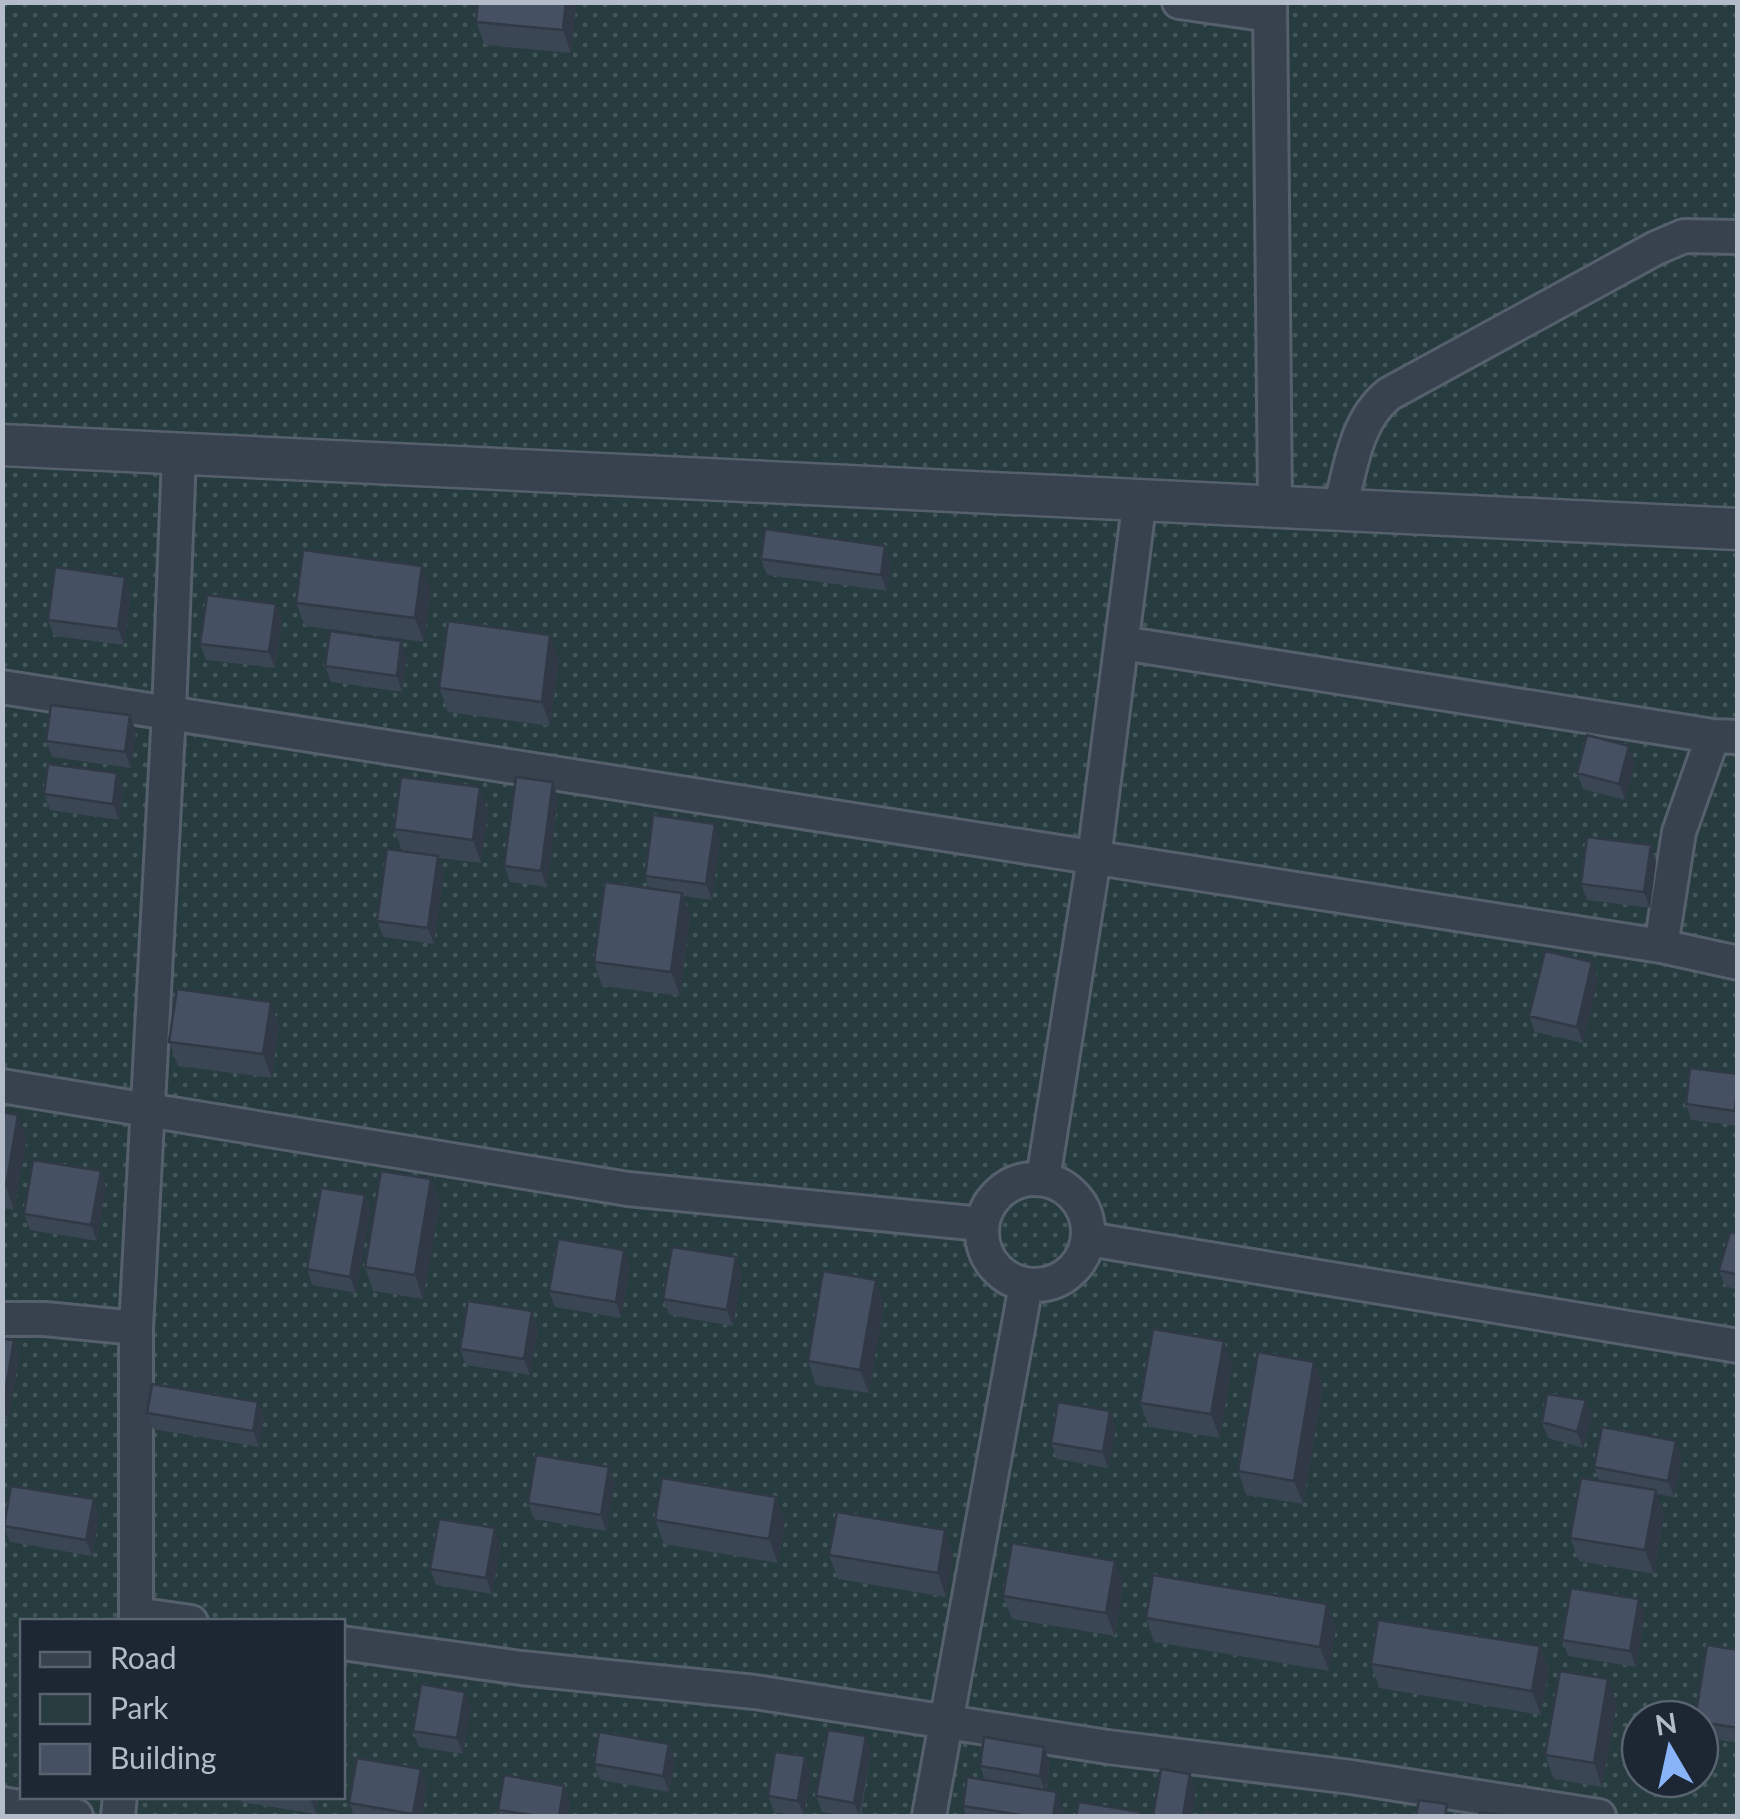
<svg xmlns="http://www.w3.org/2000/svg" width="1740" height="1819" font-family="Lato,sans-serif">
<defs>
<pattern id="green-dots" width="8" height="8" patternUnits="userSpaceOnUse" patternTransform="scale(2.5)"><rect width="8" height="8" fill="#263c3f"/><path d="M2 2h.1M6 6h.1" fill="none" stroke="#435659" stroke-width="1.8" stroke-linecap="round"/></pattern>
</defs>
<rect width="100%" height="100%" fill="#242f3e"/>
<path fill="url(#green-dots)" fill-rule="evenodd" d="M3 3H1737V1816H3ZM22 1622H342V1796H22ZM1640 1719H1700V1779H1640Z"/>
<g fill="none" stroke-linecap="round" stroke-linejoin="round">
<g stroke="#565f6c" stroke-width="38">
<path id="minor" d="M1179 2 1270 15
M1270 2 1275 504
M1340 508C1351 468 1355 421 1389 394L1656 248 1684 236 1738 237
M1122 643 1713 736 1738 737
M2 687 1661 946 1738 963
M1661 946 1679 832 1713 736
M2 1086 628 1189 981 1224
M982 1232a53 53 0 1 1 106 0a53 53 0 1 1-106 0Z
M1043 1179 1094 858 1140 498
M1088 1239 1738 1346
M2 1319H45L136 1328
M136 1614 191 1622
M136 1622V1328L169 712 179 456
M342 1643 521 1668 755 1692 1108 1747 1351 1777 1599 1816
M2 1804 76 1816
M118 1816 120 1796
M929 1816 1026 1285"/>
</g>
<g stroke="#565f6c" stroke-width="45">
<path id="tertiary" d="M2 445 1738 529"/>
</g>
<use href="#minor" stroke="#38414e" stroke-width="32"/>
<use href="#tertiary" stroke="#38414e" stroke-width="40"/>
</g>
<path fill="#3b4654" d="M478 2H575L576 6 571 53 485 45 476 22Z
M761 559 891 562 887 591 767 575Z
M125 577 131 593 124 645 54 636 48 620Z
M431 590 424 642 305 626 296 603Z
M276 604 282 620 275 668 206 660 200 644Z
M407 657 402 692 331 682 325 666Z
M559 659 550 726 448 712 439 688Z
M136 731 131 768 52 757 46 741Z
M1635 762 1625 800 1583 789 1577 773Z
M117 773 123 789 119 820 50 810 44 794Z
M558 798 547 887 510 882 504 866Z
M488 811 481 863 439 858 444 872 434 944 383 937 377 921 402 851 394 829Z
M720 840 712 900 683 896 690 916 680 996 602 986 594 962 649 888 645 876Z
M1656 861 1650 908 1587 900 1581 884Z
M1598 979 1583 1043 1535 1032 1529 1016Z
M279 1025 272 1078 178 1066 169 1042Z
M1738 1074V1126L1691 1120 1686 1104Z
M2 1112 27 1138 14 1210 2 1208Z
M101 1171 106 1187 97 1241 30 1230 24 1214Z
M431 1179 440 1203 423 1299 373 1291 365 1267Z
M365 1195 370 1211 356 1293 312 1285 307 1269Z
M1738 1234V1290L1725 1286 1719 1270Z
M630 1266 621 1318 555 1307 549 1291Z
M742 1274 733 1326 669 1315 663 1299Z
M884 1304 869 1393 816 1385 808 1361Z
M532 1311 538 1328 530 1375 466 1365 460 1349Z
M2 1339 14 1340 19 1357 8 1422 2 1421Z
M1224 1341 1232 1365 1220 1438 1149 1427 1140 1403Z
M1314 1362 1323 1385 1303 1504 1246 1495 1238 1471Z
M1586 1400 1592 1416 1583 1448 1548 1438 1542 1422Z
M258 1402 264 1418 259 1447 153 1429 147 1413Z
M1116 1427 1108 1468 1057 1459 1051 1443Z
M1682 1457 1674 1497 1657 1494 1664 1514 1654 1574 1579 1561 1570 1538 1599 1481 1594 1467Z
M609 1467 615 1483 606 1531 534 1519 528 1503Z
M99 1515 92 1556 10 1542 4 1526Z
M655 1520 785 1521 778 1563 664 1544Z
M501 1544 492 1594 436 1585 430 1569Z
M953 1554 946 1597 838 1579 829 1555Z
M1115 1561 1123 1584 1115 1636 1012 1619 1003 1596Z
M1327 1604 1336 1628 1329 1671 1154 1642 1146 1618Z
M1645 1615 1636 1667 1568 1656 1562 1640Z
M1540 1646 1549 1670 1541 1715 1379 1688 1371 1664Z
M1738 1650V1743L1701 1737 1700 1719Z
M1617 1703 1602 1787 1554 1779 1545 1755Z
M471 1708 463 1754 419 1747 413 1731Z
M866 1736 871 1752 861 1816H847L822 1812 816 1796Z
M675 1760 669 1792 600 1780 594 1764Z
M1050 1763 1046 1790 1063 1808 1061 1816H966L963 1806 985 1780 980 1766Z
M421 1769 427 1785 422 1816H354L349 1803Z
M811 1772 804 1816 774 1812 768 1796Z
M239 1796H319L316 1814 241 1802Z
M570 1802 568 1816H500L498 1810Z"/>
<path fill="#303945" d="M566 2H575L576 6 571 53 563 30Z
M885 546 891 562 887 591 881 575Z
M422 566 431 590 424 642 415 618Z
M125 577 131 593 124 645 118 629Z
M276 604 282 620 275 668 269 652Z
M550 635 559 659 550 726 542 702Z
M401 641 407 657 402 692 397 676Z
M130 715 136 731 131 768 125 752Z
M1629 746 1635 762 1625 800 1619 784Z
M117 773 123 789 119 820 113 804Z
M553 782 558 798 547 887 541 871Z
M480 787 488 811 481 863 473 840Z
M715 824 720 840 712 900 706 884Z
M1651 845 1656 861 1650 908 1644 892Z
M438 856 444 872 434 944 428 928Z
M682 893 690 916 680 996 671 972Z
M1592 962 1598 979 1583 1043 1577 1027Z
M271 1002 279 1025 272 1078 263 1054Z
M18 1115 27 1138 14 1210 6 1186Z
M101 1171 106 1187 97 1241 91 1225Z
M431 1179 440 1203 423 1299 415 1275Z
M365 1195 370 1211 356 1293 350 1277Z
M624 1250 630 1266 621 1318 616 1302Z
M736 1257 742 1274 733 1326 727 1310Z
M876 1280 884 1304 869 1393 860 1370Z
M532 1311 538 1328 530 1375 524 1359Z
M14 1340 19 1357 8 1422 3 1405Z
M1224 1341 1232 1365 1220 1438 1211 1414Z
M1314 1362 1323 1385 1303 1504 1294 1481Z
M1586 1400 1592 1416 1583 1448 1577 1432Z
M258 1402 264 1418 259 1447 253 1431Z
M1110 1411 1116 1427 1108 1468 1103 1452Z
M1676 1441 1682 1457 1674 1497 1668 1481Z
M609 1467 615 1483 606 1531 601 1515Z
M1656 1490 1664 1514 1654 1574 1645 1550Z
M776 1497 785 1521 778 1563 769 1539Z
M94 1499 99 1515 92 1556 86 1540Z
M495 1528 501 1544 492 1594 486 1578Z
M945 1530 953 1554 946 1597 938 1573Z
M1115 1561 1123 1584 1115 1636 1106 1613Z
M1639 1599 1645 1615 1636 1667 1630 1651Z
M1327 1604 1336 1628 1329 1671 1320 1647Z
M1540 1646 1549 1670 1541 1715 1532 1691Z
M1608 1679 1617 1703 1602 1787 1594 1763Z
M465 1692 471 1708 463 1754 457 1738Z
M866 1736 871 1752 859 1816 854 1803Z
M669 1744 675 1760 669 1792 663 1776Z
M1044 1747 1050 1763 1045 1792 1040 1776Z
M805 1756 811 1772 804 1816 798 1801Z
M421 1769 427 1785 422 1816H414Z
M1190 1774 1196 1790 1192 1816H1183Z
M564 1786 570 1802 568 1816H559Z
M1057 1792 1063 1808 1061 1816H1053Z
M310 1796H319L316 1814 310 1798Z"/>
<path fill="#455162" stroke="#303945" stroke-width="2.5" d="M478 2H566L563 30 476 22Z
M765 529 885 546 881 575 761 559Z
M303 550 422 566 415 618 296 603Z
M55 567 125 577 118 629 48 620Z
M207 595 276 604 269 652 200 644Z
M448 621 550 635 542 702 439 688Z
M330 631 401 641 397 676 325 666Z
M51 705 130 715 125 752 46 741Z
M1587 735 1629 746 1619 784 1577 773Z
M48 764 117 773 113 804 44 794Z
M401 777 480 787 473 840 394 829Z
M516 777 553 782 541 871 504 866Z
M653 815 715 824 706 884 645 876Z
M1587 837 1651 845 1644 892 1581 884Z
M387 849 438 856 428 928 377 921Z
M605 882 682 893 671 972 594 962Z
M1545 951 1592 962 1577 1027 1529 1016Z
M177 989 271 1002 263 1054 169 1042Z
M1690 1068 1738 1074 1735 1111 1686 1104Z
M2 1112 18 1115 6 1186 2 1185Z
M33 1160 101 1171 91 1225 24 1214Z
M381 1171 431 1179 415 1275 365 1267Z
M321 1188 365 1195 350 1277 307 1269Z
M1730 1232 1738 1234V1275L1719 1270Z
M558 1239 624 1250 616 1302 549 1291Z
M672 1247 736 1257 727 1310 663 1299Z
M823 1271 876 1280 860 1370 808 1361Z
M468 1301 532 1311 524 1359 460 1349Z
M1153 1329 1224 1341 1211 1414 1140 1403Z
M2 1339 14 1340 3 1405H2Z
M1258 1352 1314 1362 1294 1481 1238 1471Z
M152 1384 258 1402 253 1431 147 1413Z
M1547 1394 1586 1400 1577 1432 1542 1422Z
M1058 1402 1110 1411 1103 1452 1051 1443Z
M1602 1427 1676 1441 1668 1481 1594 1467Z
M536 1455 609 1467 601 1515 528 1503Z
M662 1478 776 1497 769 1539 655 1520Z
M1581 1478 1656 1490 1645 1550 1570 1538Z
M11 1486 94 1499 86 1540 4 1526Z
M837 1512 945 1530 938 1573 829 1555Z
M439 1519 495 1528 486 1578 430 1569Z
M1012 1543 1115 1561 1106 1613 1003 1596Z
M1153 1575 1327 1604 1320 1647 1146 1618Z
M1571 1588 1639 1599 1630 1651 1562 1640Z
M1378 1620 1540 1646 1532 1691 1371 1664Z
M1707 1645 1738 1650V1728L1700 1722V1719H1695Z
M1560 1671 1608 1679 1594 1763 1545 1755Z
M421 1684 465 1692 457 1738 413 1731Z
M828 1730 866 1736 854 1803 816 1796Z
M599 1732 669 1744 663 1776 594 1764Z
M984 1737 1044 1747 1040 1776 980 1766Z
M775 1752 805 1756 798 1801 768 1796Z
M357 1758 421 1769 413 1814 349 1803Z
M1161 1769 1190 1774 1183 1816H1153Z
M504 1775 564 1786 559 1816H539L498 1810Z
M967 1777 1057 1792 1053 1816H1028L963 1806Z
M1419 1800 1447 1804 1445 1816H1416Z
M1079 1802 1140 1812 1139 1816H1076Z
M1205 1812 1235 1816H1204Z
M1480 1812 1509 1816H1479Z"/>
<rect width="1740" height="1819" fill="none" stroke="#b4bcc9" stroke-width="10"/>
<rect x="20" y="1619" width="325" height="180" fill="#1d2633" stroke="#59626f" stroke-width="2.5"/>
<rect x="40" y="1652" width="50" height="15" fill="#38414e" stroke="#59626f" stroke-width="2.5"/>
<text x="110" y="1669" font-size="30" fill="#b4bcc9">Road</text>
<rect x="40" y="1694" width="50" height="30" fill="#263c3f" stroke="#59626f" stroke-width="2.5"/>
<text x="110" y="1719" font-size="30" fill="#b4bcc9">Park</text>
<rect x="40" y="1744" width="50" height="30" fill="#455162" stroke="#59626f" stroke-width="2.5"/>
<text x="110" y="1769" font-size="30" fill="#b4bcc9">Building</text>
<g transform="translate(1670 1749) rotate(351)"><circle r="48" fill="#1d2633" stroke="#59626f" stroke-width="2.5"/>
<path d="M0-8L18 38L0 25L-18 38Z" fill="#8ab4f8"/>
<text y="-15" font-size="28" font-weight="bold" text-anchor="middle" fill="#b4bcc9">N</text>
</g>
</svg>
